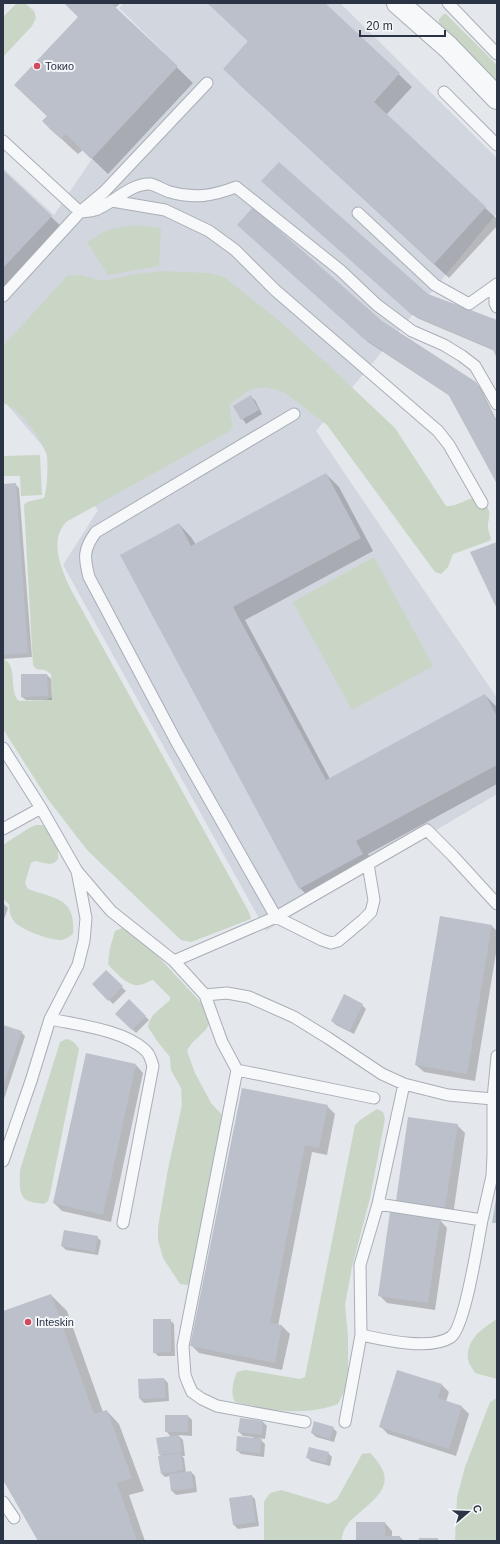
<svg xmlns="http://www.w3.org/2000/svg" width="500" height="1544" font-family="Arial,sans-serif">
<rect width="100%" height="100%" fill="#e4e7ec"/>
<path fill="#d2d6de" d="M124 3H340L497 158V213L316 431 497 698V794L266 931 63 565 98 510 3 400V168L54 215 92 159 178 66 119 8Z"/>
<path fill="#c9d6c5" d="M17 3H25L34 11 36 18 32 26 3 57V17Z
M444 14H446L497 65V82L439 23V19Z
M136 225 161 228 159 266 108 275 87 242 107 230Z
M162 271 208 273 224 277 277 319 324 361 395 428 446 506C462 508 480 483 489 511 490 515 489 519 488 523 487 528 490 534 491 539L489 541 453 554 448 567 441 574 435 572 327 425 284 392 266 387 251 389 230 404V412L233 427 228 432 66 522C49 541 61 568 70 588L249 912 251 919 191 942 181 940 87 850 47 798 3 729V659C19 665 8 691 19 701L46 700 52 697 51 674 45 670 36 669 33 665 24 505 27 502 44 498C47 491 49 460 46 453 39 435 21 410 3 403V346L67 276 81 275 103 281 130 275Z
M40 455 42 495 21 496 20 476H3V456Z
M374 557 433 666 352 710 293 602Z
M36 825H43L58 846V859L54 863 49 864 35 861 31 863 25 883 28 889C56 899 76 898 73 934 70 936 66 939 62 940 52 941 20 930 14 921 10 917 9 909 9 904L3 899V845L29 828Z
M122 928 140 937 205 1007C219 1031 195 1033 187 1051L195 1073 211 1103 224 1117 191 1283 187 1285 180 1284 163 1258 158 1240V1227L168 1169 182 1105 181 1088 171 1070 170 1057 157 1041 148 1027 149 1022 153 1015 170 1000V997L153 980C148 981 144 985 139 985 128 987 114 971 108 964L110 948 115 931Z
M66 1039C73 1040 75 1043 79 1049L50 1194 48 1201 44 1204C39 1203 30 1203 25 1199 18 1194 20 1178 20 1170L60 1042Z
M377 1109 383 1112 385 1119 370 1198 352 1267 345 1305 348 1336V1372L346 1388 338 1404C304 1417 270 1410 235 1402 230 1393 233 1382 237 1372L246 1370 300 1379 305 1377 355 1125 360 1120Z
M497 1319V1379L475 1373C473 1369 468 1363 468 1359 466 1339 483 1328 497 1319Z
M497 1398V1541H455L457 1497 465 1467 490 1402Z
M370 1453C397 1480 383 1493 359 1513 356 1516 350 1520 348 1524 344 1528 342 1536 341 1541H264V1502L270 1493 281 1490 328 1504 337 1499 362 1454Z"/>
<path fill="#0003" d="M66 3H121L115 8 193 83 108 174 83 150 78 154 70 147 43 121 48 117 15 85 80 17Z
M208 3H324L412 87 386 115 497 219V226L449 278 239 84 249 42Z
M3 171 66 231 3 299Z
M266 185 428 295 497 321V356L495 351 417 318Z
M243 228 381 322 476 383 480 387 497 421V482L450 396 368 342Z
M251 397 255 400 262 414 246 424 234 406Z
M326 474 339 487 373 551 245 620 330 779 485 695 497 707V784L368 854 375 867 313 901 300 888 179 524 191 537 196 545Z
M15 484 19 488 32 657 3 659V485Z
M22 675H47L51 679 52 700H26L22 697Z
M3 903 8 908 3 922Z
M492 926 497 931V947L475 1081 424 1072 416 1065Z
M106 972 126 991 113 1004 93 984Z
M129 1001 149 1020 136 1033 117 1014Z
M362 1005 366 1009 354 1034 336 1025 332 1021Z
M3 1026 21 1032 25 1036 3 1102Z
M136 1065 143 1073 111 1222 62 1211 54 1203Z
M243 1089 327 1106 335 1114 327 1155 312 1152 278 1326H282L290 1334 282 1370 199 1353 191 1345Z
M457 1125 465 1133 453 1215 404 1208 397 1200Z
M440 1220 447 1228 435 1310 387 1303 379 1295Z
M97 1237 101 1241 98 1255 66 1250 62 1246Z
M51 1295 67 1311 103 1412 107 1411 119 1424 144 1491 129 1495 145 1541H40L3 1478V1312Z
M170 1320 174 1324 175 1356H158L154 1352Z
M164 1379 168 1383 169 1401 144 1403 140 1399Z
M442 1385 449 1392 446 1402 461 1406 469 1414 456 1456 388 1434 380 1426Z
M188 1416 192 1420V1436L178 1435 183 1440 185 1456H182L184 1458 186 1473 191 1472 195 1476 197 1492 176 1495 172 1491 170 1476 165 1477 161 1473 162 1457 160 1455 171 1437 166 1431Z
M241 1419 263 1422 267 1426 265 1439 259 1438 265 1444 264 1457 241 1454 237 1450 253 1439V1437L243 1436 239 1432Z
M333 1428 337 1432 334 1442 316 1437 312 1433Z
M328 1453 332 1457 330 1466 311 1461 307 1457Z
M252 1496 255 1499 259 1526 238 1529 234 1525 230 1499Z
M385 1523 392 1531V1537H400L404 1541H357Z"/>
<path fill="#bbc0ca" d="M64 3H111L178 66 91 159 66 134 61 139 52 131 42 121 47 116 14 85 78 17Z
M207 3H325L400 73 374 102 486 207 434 264 223 69 248 41Z
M279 162 428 294 497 320V359L493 349 412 315 261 181Z
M3 170 52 216 3 268Z
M253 207 382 321 476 382 497 423V484L448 394 363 338 237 225Z
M251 395 259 410 241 420 233 406Z
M326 473 361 538 233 607 326 780 485 694 497 716V765L356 841 363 854 299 889 120 555 179 523 191 546Z
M16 483 28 653 3 655V484Z
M497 542V609L470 552Z
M21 674H47L48 696 21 697Z
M440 916 492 925 467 1074 415 1065Z
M106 970 123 986 108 1001 92 984Z
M344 994 363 1004 350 1031 331 1021Z
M129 999 146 1016 132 1030 115 1014Z
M3 1025 22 1031 3 1086Z
M86 1053 136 1064 103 1215 53 1203Z
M242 1088 328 1105 319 1148 305 1145 270 1323 282 1325 275 1363 190 1346Z
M408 1117 458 1124 445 1208 396 1201Z
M496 1199H497V1223H492Z
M390 1212 440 1219 428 1303 378 1296Z
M64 1230 98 1236 95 1252 61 1246Z
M51 1294 94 1414 107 1410 132 1478 117 1483 137 1541H38L3 1480V1311Z
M153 1319H171V1352L153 1353Z
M397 1370 442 1384 438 1398 462 1406 449 1449 379 1427Z
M164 1378 166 1398 139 1399 138 1379Z
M165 1415H188V1432H165Z
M240 1418 263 1421 262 1435 238 1432Z
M314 1421 334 1427 330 1439 311 1433Z
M179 1435 182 1452 159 1455 156 1438Z
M237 1436 262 1439 260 1453 236 1451Z
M309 1447 329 1452 326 1463 306 1458Z
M181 1453 183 1470 161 1474 158 1456Z
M191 1471 194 1488 171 1491 169 1474Z
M252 1495 256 1522 233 1525 229 1498Z
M356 1522H385V1536H400V1541H356Z
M419 1538H438V1541H419Z"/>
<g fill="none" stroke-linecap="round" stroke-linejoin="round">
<g stroke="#a9aeb7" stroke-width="13">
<path id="lane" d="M448 3 497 54
M444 92 497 145
M3 141 80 212C85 211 90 212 95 210 112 204 131 183 150 184 156 185 163 190 170 192 193 199 213 196 236 187L340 270 377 305 412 331 444 345 462 356 475 366 497 404
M112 201 165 210 209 231 235 250 275 290 438 431 449 445 482 503
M358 213 435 285 469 304 497 284
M497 290 495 291V303L497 307
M3 296 80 212 104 192 207 83
M3 748 41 808 77 871 111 911 174 961 276 917 176 741 89 577C84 558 83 549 96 532L294 414
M3 829 41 808
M368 864 374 900 371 912 363 920 338 941 331 943 322 940 276 917 427 830 453 856 497 904
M174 961 205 995 222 1042 237 1070 183 1346 185 1375 188 1383 192 1392 202 1399 217 1406 305 1422
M205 995 227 993 249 997 294 1017 328 1038 382 1074 404 1084 448 1095 493 1099
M50 1019C78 1025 123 1030 145 1050 150 1054 151 1060 153 1066L123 1223
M237 1070 374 1098
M3 1161 31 1081 50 1019 78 965 84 941 86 918 77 871
M378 1204 404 1084
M361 1335C384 1340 430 1351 451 1337 465 1327 478 1241 482 1220
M345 1422 361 1335 360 1265 378 1204 482 1220 492 1176 493 1155V1099L497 1056
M3 1502 14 1518"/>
</g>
<g stroke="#a9aeb7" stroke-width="24">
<path id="street" d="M398 3 448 47 497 98"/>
</g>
<use href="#lane" stroke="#f7f8fa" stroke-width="11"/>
<use href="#street" stroke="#f7f8fa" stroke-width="22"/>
</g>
<g fill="#d1495b" stroke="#f4f6f9" stroke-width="1.5">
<circle cx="37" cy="66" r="4"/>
<circle cx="28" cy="1322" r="4"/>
</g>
<g text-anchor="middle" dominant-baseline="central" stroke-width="4" stroke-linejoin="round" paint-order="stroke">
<g font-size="11" fill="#2b3445" stroke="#f4f6f9" text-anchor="start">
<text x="45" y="66">Токио</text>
<text x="36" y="1322">Inteskin</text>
</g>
</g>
<rect width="500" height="1544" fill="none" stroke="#2b3445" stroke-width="8"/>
<g transform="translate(468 1512) rotate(71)" stroke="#f4f6f9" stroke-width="3" paint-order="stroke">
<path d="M0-3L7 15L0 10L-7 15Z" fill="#2b3445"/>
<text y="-6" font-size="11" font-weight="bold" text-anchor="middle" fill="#2b3445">С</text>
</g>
<path d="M360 30v6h85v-6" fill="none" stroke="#2b3445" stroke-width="2"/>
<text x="366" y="30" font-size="12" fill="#2b3445" stroke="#f4f6f9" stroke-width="3" paint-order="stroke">20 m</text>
</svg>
